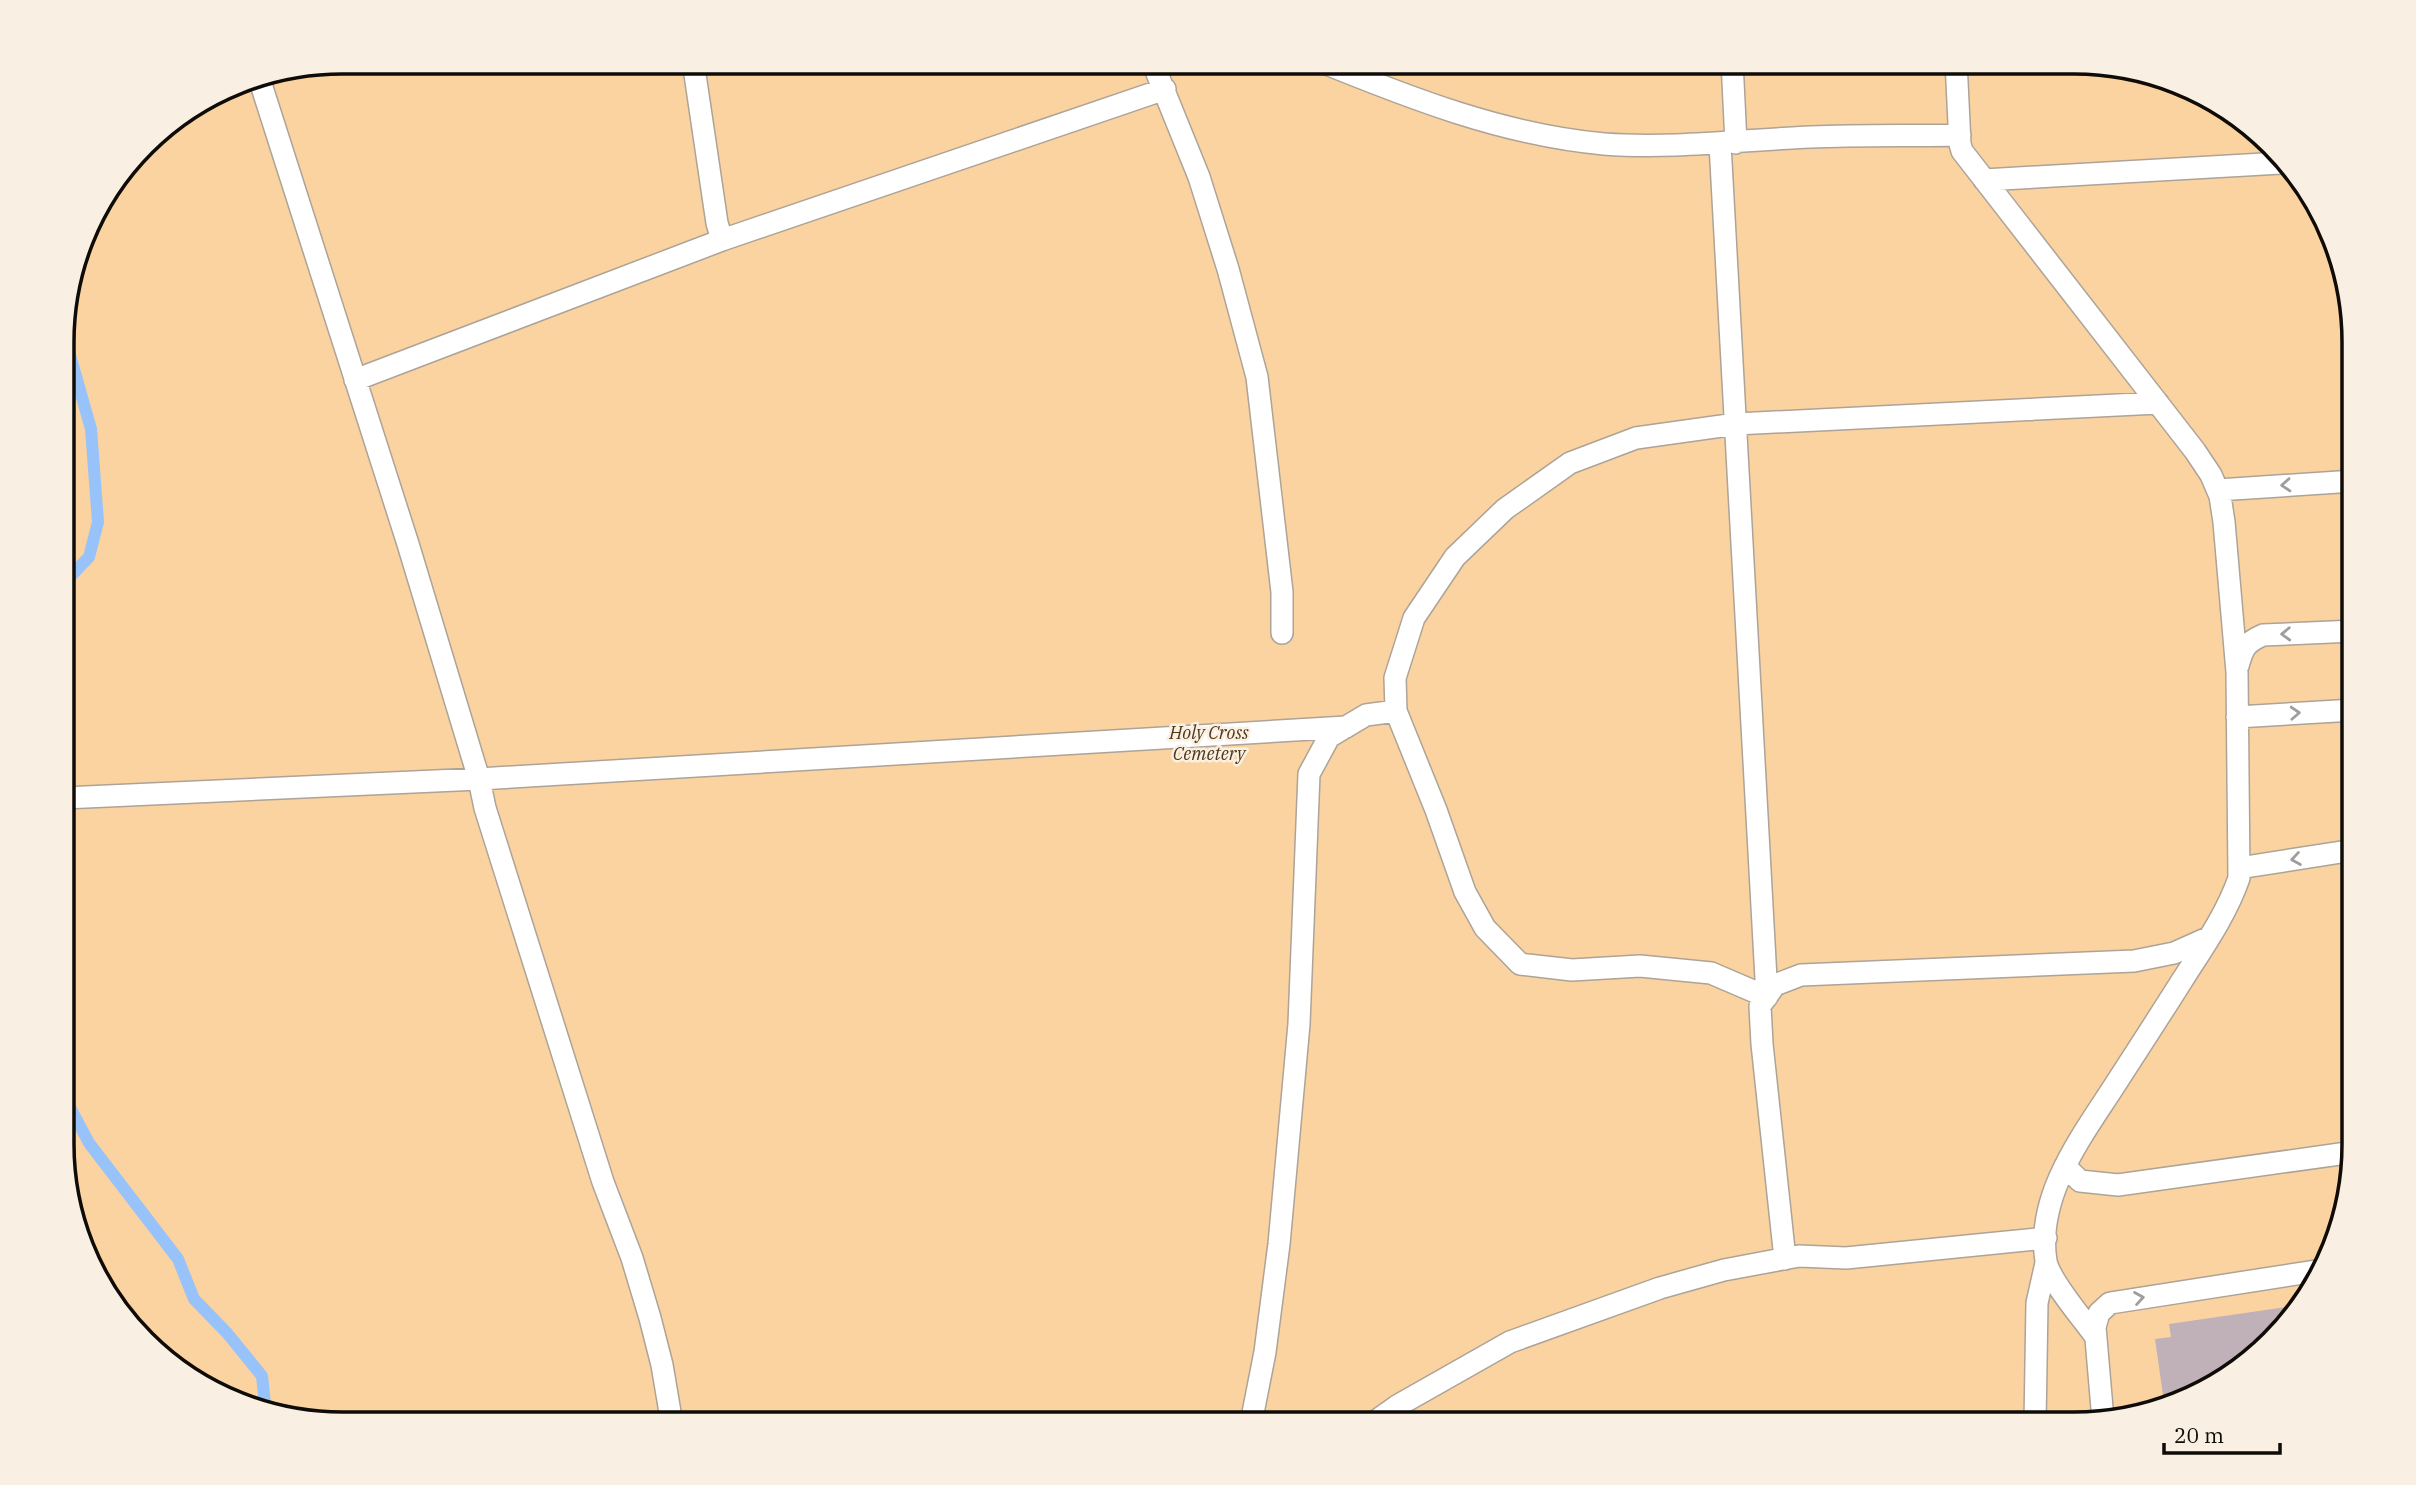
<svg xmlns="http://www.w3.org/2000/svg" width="2416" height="1485" font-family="'IBM Plex Serif',serif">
<rect width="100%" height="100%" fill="#f9efe2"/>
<path fill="#fad3a1" d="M341 61H2075L2164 76 2230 108 2317 202 2354 323V1162L2340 1233 2308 1299 2214 1386 2093 1423 341 1424 268 1414 186 1377 108 1299 64 1180V305L90 217 156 131 234 82Z"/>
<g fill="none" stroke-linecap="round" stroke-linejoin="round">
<path stroke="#98c2fa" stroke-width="12" d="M64 328 68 303 66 298
M64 334 91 429 98 522 89 557 64 583
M64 1096 89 1143 178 1259 194 1299 227 1333 262 1376 266 1413"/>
</g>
<path fill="#c0b0b8" d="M2301 1305 2214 1386 2164 1402 2155 1339 2171 1337 2169 1324Z"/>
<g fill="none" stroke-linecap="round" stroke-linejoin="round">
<g stroke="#ada397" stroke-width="24">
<path id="service" d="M693 61 717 223 722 240 1165 89
M1152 61 1199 177 1228 269 1257 377 1282 592V633
M1319 61C1410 98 1504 135 1604 144 1673 149 1741 140 1811 137 1860 135 1910 136 1960 135
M1732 61 1736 143
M1956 61 1960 144 1962 151 2195 451 2211 475 2220 496 2224 522 2237 672 2239 878C2226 915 2204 946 2183 979 2159 1017 2135 1054 2111 1091 2079 1140 2036 1198 2046 1261 2049 1280 2083 1319 2095 1336
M259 78 408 544 479 779 485 808 603 1182 632 1258 650 1318 662 1365 672 1424
M1720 144 1767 997 1711 973 1640 966 1572 970 1520 964 1485 928 1465 892 1436 810 1396 711 1395 678 1414 618 1455 557 1505 509 1570 463 1636 438 1729 425 1736 424 2158 403
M1984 180 2281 163
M355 380 722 240
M2218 490 2354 481
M2238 666C2243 648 2245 643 2263 635L2354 631
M2237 717 2354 710
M64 798 479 779 1346 727
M2239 868 2354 850
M2065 1166 2080 1181 2118 1185 2354 1152
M1785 1259 1762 1044 1760 1006 1775 985 1801 975 2134 961 2174 953 2210 937
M2103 1420 2095 1327 2099 1313 2110 1303 2322 1270
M1251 1423 1265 1352 1279 1244 1299 1024 1309 774 1329 737 1366 715 1396 711
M1373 1423 1397 1406 1510 1342 1660 1288 1724 1270 1799 1256 1846 1258 2046 1238
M2035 1423 2037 1303 2046 1263"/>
</g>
<use href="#service" stroke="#fff" stroke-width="21"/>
</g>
<defs><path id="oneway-chevron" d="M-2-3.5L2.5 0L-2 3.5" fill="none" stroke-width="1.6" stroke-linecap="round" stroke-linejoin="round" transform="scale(1.75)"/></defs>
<g stroke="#9f9e9c">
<use href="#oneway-chevron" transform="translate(2286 485) rotate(176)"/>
<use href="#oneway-chevron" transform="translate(2286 634) rotate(178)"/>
<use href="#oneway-chevron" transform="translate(2295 713) rotate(-3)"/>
<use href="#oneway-chevron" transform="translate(2296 859) rotate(171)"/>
<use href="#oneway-chevron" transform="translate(2139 1298) rotate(-9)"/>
</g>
<g text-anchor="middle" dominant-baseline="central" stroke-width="5" stroke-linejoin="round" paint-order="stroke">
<g font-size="18" font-style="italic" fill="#4f3717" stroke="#f9efe2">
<text x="1209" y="732">Holy Cross<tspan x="1209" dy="21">Cemetery</tspan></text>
</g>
</g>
<path d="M0 0H2416V1485H0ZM342 74H2074A268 268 0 0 1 2342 342V1144A268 268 0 0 1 2074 1412H342A268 268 0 0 1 74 1144V342A268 268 0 0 1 342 74Z" fill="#f9efe2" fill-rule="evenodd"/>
<path fill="none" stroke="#0f0c08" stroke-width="3.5" d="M342 74H2074A268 268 0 0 1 2342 342V1144A268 268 0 0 1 2074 1412H342A268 268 0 0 1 74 1144V342A268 268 0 0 1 342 74Z"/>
<path d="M2164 1443v10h116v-10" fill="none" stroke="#0f0c08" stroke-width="3.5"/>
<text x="2174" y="1443" font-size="21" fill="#0f0c08" stroke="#f9efe2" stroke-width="5" paint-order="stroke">20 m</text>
</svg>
